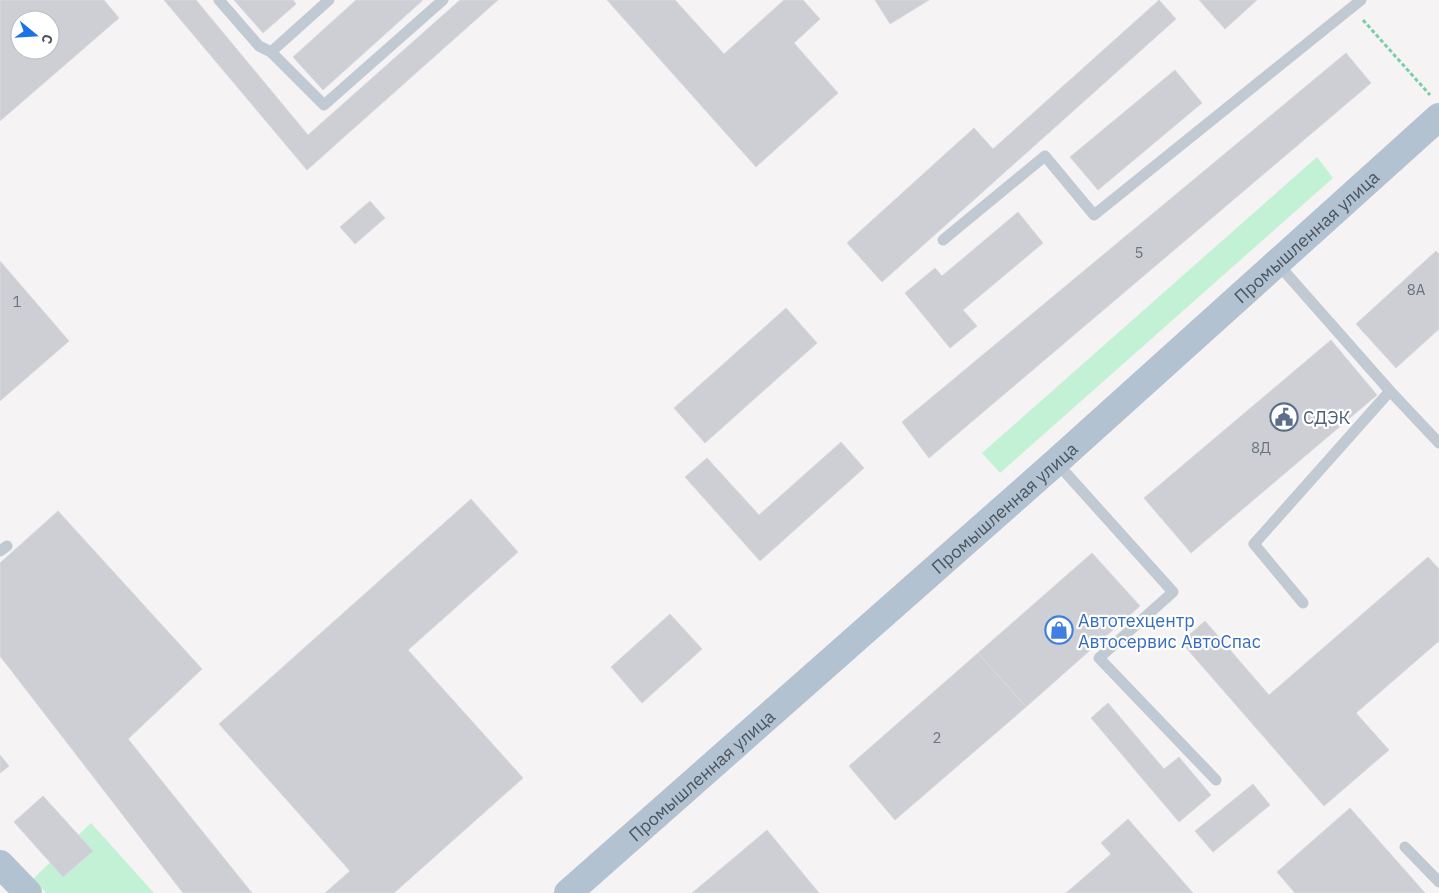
<svg xmlns="http://www.w3.org/2000/svg" width="1439" height="893" font-family="'IBM Plex Sans',sans-serif">
<rect width="100%" height="100%" fill="#f5f3f3"/>
<path fill="#c3f1d5" d="M1317 157 1333 178 1000 473 982 453Z
M91 823 154 893H46L33 879Z"/>
<path fill="#cdcfd5" stroke="#d7d9de" fill-rule="evenodd" d="M0 0H104L119 18 0 121ZM20 20H50V50H20Z
M164 0H196L308 135 460 0H498L307 170Z
M234 0H293L296 4 263 33Z
M356 0H423L323 90 293 57Z
M607 0H675L724 54 784 0H803L820 19 794 43 838 93 756 167Z
M875 0H929L890 24Z
M1159 0 1176 19 882 282 847 243 974 128 993 149Z
M1199 0H1257L1225 29Z
M1346 53 1371 83 929 458 902 422Z
M1175 70 1202 103 1098 190 1070 157Z
M370 201 385 218 355 244 340 227Z
M1018 212 1043 243 963 310 977 326 950 348 905 293 935 268 942 276Z
M1436 251 1439 254V329L1396 368 1356 324Z
M0 261 69 341 0 401Z
M786 308 817 343 705 443 674 408Z
M1331 340 1377 395 1191 553 1144 498Z
M841 442 864 468 760 561 685 477 707 458 759 515Z
M471 499 518 552 408 650 523 778 394 893H325L350 871 219 724Z
M58 511 202 669 128 739 252 893H183L0 656V563Z
M1092 553 1140 606 1026 707 978 653Z
M1428 557 1439 569V641L1356 713 1389 750 1324 806 1181 642 1205 621 1269 695Z
M670 614 702 649 642 703 611 667Z
M978 653 1026 707 895 820 849 766Z
M1108 703 1164 769 1179 757 1211 795 1179 822 1091 718Z
M0 755 9 766 0 773Z
M1253 784 1270 805 1213 852 1195 831Z
M43 796 93 851 63 877 14 822Z
M1350 808 1425 893H1295L1277 872Z
M1128 819 1193 893H1066L1111 854 1101 843Z
M767 830 819 893H692Z"/>
<g fill="none" stroke-linecap="round" stroke-linejoin="round">
<path stroke="#7ad0a6" stroke-width="3" stroke-dasharray="4 2.5" stroke-linecap="butt" d="M1363 20 1430 95"/>
<path stroke="#c1cad2" stroke-width="11" d="M219 0 259 46 271 52
M329 0 271 52 324 105 443 0
M943 240 1045 156 1094 215 1361 0
M1277 263 1390 391 1254 544 1303 603
M1390 391 1439 443
M1056 462 1173 592 1099 658 1216 780
M0 551 7 546
M1405 847 1439 882"/>
<g stroke="#b3c2d1" stroke-width="28">
<path d="M0 864 28 893"/>
<path id="s1" d="M568 893 1056 462 1439 117"/>
</g>
</g>
<defs>
<g id="civic-ring" transform="scale(1.4375)"><circle r="9.5" fill="#fff" stroke="#5c6f8a" stroke-width="1.5"/><path d="M-.6-6.5H3V-4.5H.6V-3L4-1V1h2V6H-6V1h2V-1L-.6-3ZM-1.2 2.5V6h2.4V2.5Z" fill="#5c6f8a"/></g>
<g id="shop-ring" transform="scale(1.4375)"><circle r="9.5" fill="#fff" stroke="#3f7fe0" stroke-width="1.5"/><path d="M-5-2.5h2.3a2.7 3.5 0 0 1 5.4 0H5L5.5 6h-11ZM-1.5-2.5h3a1.5 2.3 0 0 0-3 0Z" fill="#3f7fe0"/></g>
</defs>
<g fill-rule="evenodd">
<use href="#civic-ring" x="1284" y="417"/>
<use href="#shop-ring" x="1059" y="630"/>
</g>
<g text-anchor="middle" dominant-baseline="central" stroke-width="4.5" stroke-linejoin="round" paint-order="stroke">
<g font-size="15" fill="#6b747e">
<text x="1139" y="252">5</text>
<text x="1416" y="289">8А</text>
<text x="17" y="301">1</text>
<text x="1261" y="447">8Д</text>
<text x="937" y="737">2</text>
</g>
<g font-size="18" fill="#4a5661" stroke="#fff">
<text stroke="none"><textPath href="#s1" startOffset="988">Промышленная улица</textPath></text>
<text stroke="none"><textPath href="#s1" startOffset="582">Промышленная улица</textPath></text>
<text stroke="none"><textPath href="#s1" startOffset="178">Промышленная улица</textPath></text>
</g>
<g font-size="18" fill="#4e5e75" stroke="#fff" text-anchor="start">
<text x="1303" y="417">СДЭК</text>
</g>
<g font-size="18" fill="#366cbe" stroke="#fff" text-anchor="start">
<text x="1078" y="620">Автотехцентр<tspan x="1078" dy="21">Автосервис АвтоСпас</tspan></text>
</g>
</g>
<g transform="translate(35 35) rotate(108)"><circle r="24" fill="#ffffff" stroke="#b7bbc0"/>
<path d="M0-4L9 19L0 12L-9 19Z" fill="#1a73e8"/>
<text y="-8" font-size="14" font-weight="bold" text-anchor="middle" fill="#4a5661">С</text>
</g>
</svg>
